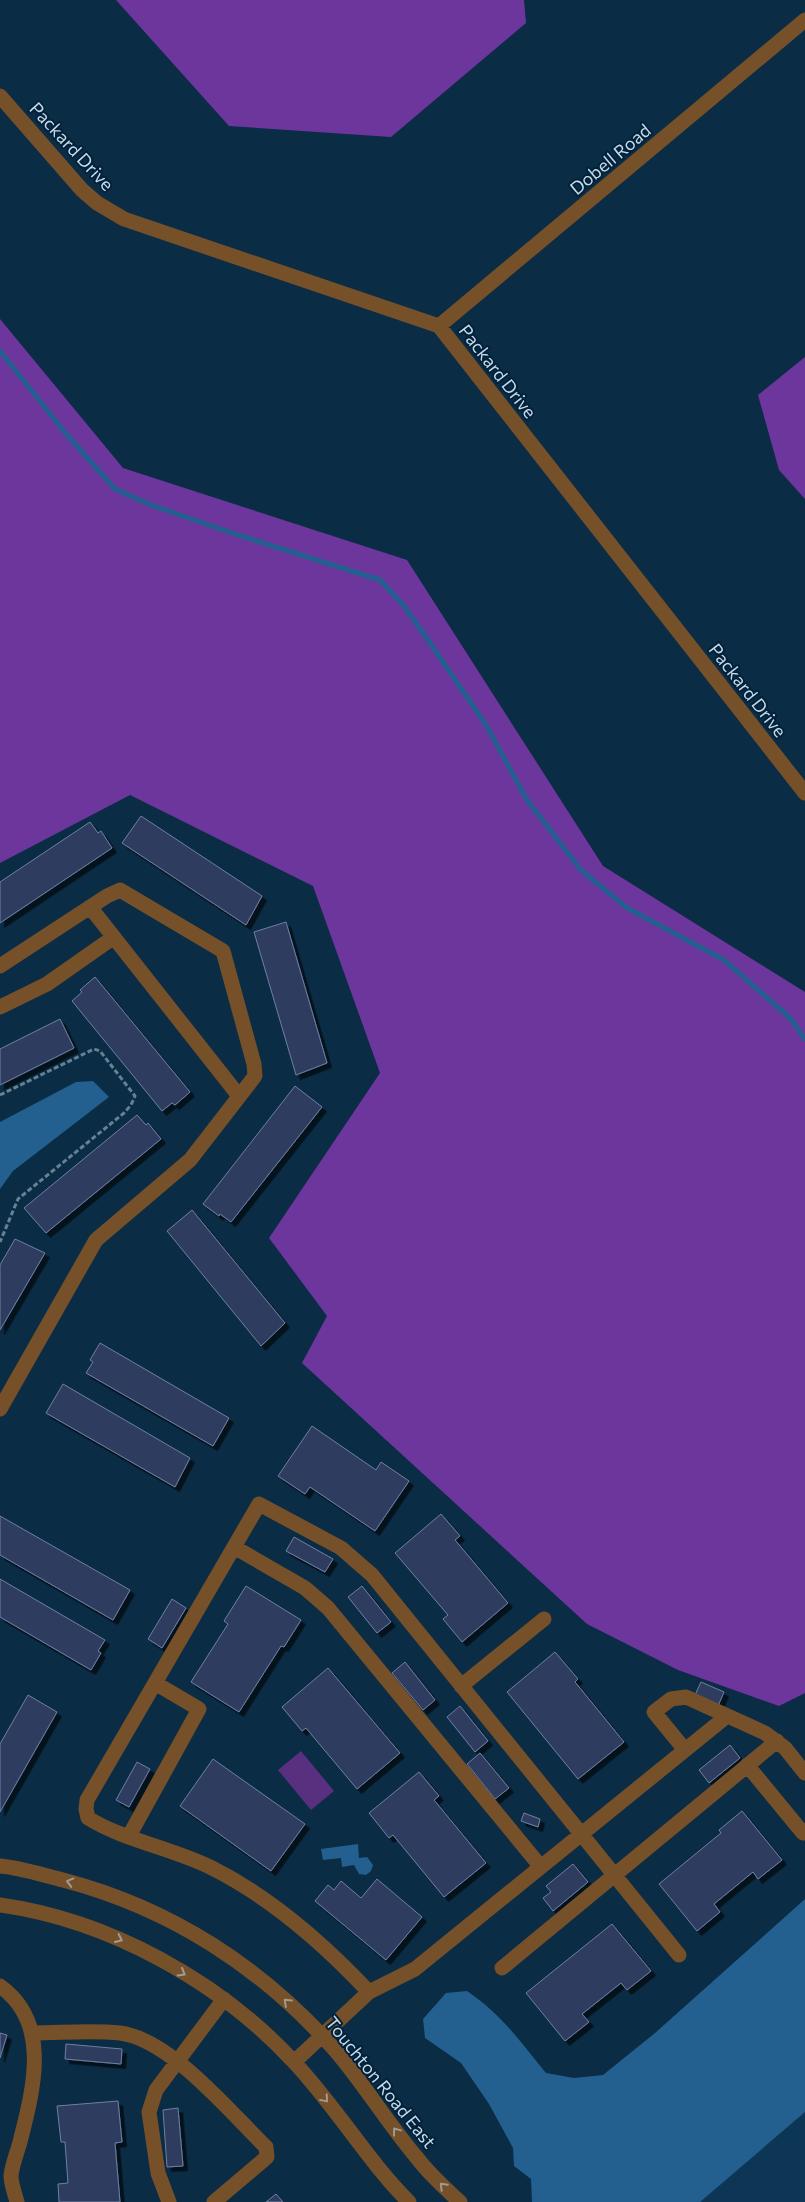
<svg xmlns="http://www.w3.org/2000/svg" width="805" height="2202" font-family="Commissioner,sans-serif">
<defs>
<filter id="shadow"><feDropShadow dx="4.5" dy="4.5" stdDeviation="0" flood-color="#0009"/></filter>
</defs>
<rect width="100%" height="100%" fill="#0a2c45"/>
<path fill="#0d3655" d="M805 2112V2202H699L785 2127Z"/>
<path fill="#592f7f" d="M301 1751 334 1791 311 1810 278 1770Z"/>
<path fill="#6d369d" d="M116 0H524L526 23 391 137 229 126Z
M0 319 123 468 407 560 603 866 805 992V1693L779 1706 678 1670 587 1624 302 1363 327 1316 269 1238 380 1073 313 886 130 795 0 863Z
M805 357V499L779 470 758 395Z"/>
<path fill="#23608f" d="M93 1081 109 1097 13 1171 0 1189V1122L76 1082Z
M358 1844 359 1858 367 1857 373 1865 371 1871 366 1875 359 1874 354 1865 342 1867 341 1858 323 1860 321 1849Z
M805 1899V2112L700 2202H532L531 2179 514 2166 513 2148 489 2104 461 2063 425 2038 423 2019 446 1993 467 1991C501 2014 520 2041 546 2073L574 2078 603 2075 655 2033Z"/>
<g fill="none" stroke-linecap="round" stroke-linejoin="round">
<path stroke="#23608f" stroke-width="5" d="M0 351 67 435 115 489 151 505 235 534 380 580 404 606 428 640 486 725 527 800 581 870 627 908 724 960 790 1018 805 1039"/>
</g>
<path fill="#2f3e5f" stroke="#6e7fa4" filter="url(#shadow)" d="M141 816 262 896 246 925 122 843Z
M90 822 98 833 101 831 112 848 0 923V882Z
M286 922 327 1063 296 1075 254 932Z
M95 977 190 1092 175 1105 172 1103 162 1111 72 1001 82 992 80 990Z
M60 1019 74 1048 0 1085V1049Z
M295 1086 322 1107 231 1222 220 1214 219 1216 203 1204Z
M137 1115 146 1125 148 1123 161 1139 46 1233 24 1208Z
M192 1210 285 1323 261 1346 167 1231Z
M15 1239 45 1253 0 1330V1265Z
M100 1343 229 1418 213 1446 86 1373 93 1362 90 1360Z
M63 1384 190 1458 175 1487 46 1413Z
M312 1426 376 1470 381 1462 409 1481 375 1531 310 1487 305 1494 278 1476Z
M441 1514 460 1536 455 1540 508 1603 462 1642 443 1619 448 1615 395 1553Z
M0 1516 130 1590 113 1620 0 1555Z
M294 1537 333 1559 325 1572 286 1551Z
M0 1579 105 1640 98 1651 101 1653 91 1670 0 1617Z
M246 1586 301 1620 284 1647 281 1646 239 1712 191 1682 228 1624 224 1621Z
M362 1586 391 1622 377 1633 348 1597Z
M172 1599 186 1608 162 1648 148 1639Z
M555 1652 578 1679 575 1682 624 1742 578 1779 507 1692Z
M405 1662 435 1700 423 1710 392 1673Z
M328 1668 400 1753 357 1789 306 1728 302 1731 282 1707Z
M701 1682 724 1692 718 1706 695 1695Z
M28 1695 57 1712 0 1812V1744Z
M460 1706 488 1741 475 1752 447 1717Z
M730 1745 740 1758 709 1783 699 1770Z
M480 1753 509 1788 495 1799 467 1764Z
M213 1759 305 1824 271 1871 180 1806Z
M137 1762 150 1769 129 1807 116 1800Z
M419 1772 439 1796 434 1800 486 1863 444 1897 393 1835 389 1838 369 1813Z
M742 1811 782 1860 758 1879 753 1872 714 1904 720 1912 697 1931 659 1884 721 1833 719 1830Z
M524 1813 540 1819 538 1827 521 1821Z
M573 1864 588 1882 553 1911 543 1898 551 1892 546 1886Z
M377 1879 422 1917 386 1960 315 1901 328 1885 334 1890 341 1881 361 1898Z
M612 1924 651 1971 627 1990 621 1983 582 2014 589 2022 565 2041 526 1993Z
M0 2033 7 2035 0 2058Z
M66 2044 122 2049 121 2064 65 2059Z
M118 2101 122 2142 115 2143 120 2202H59L58 2184 68 2183 65 2142H61L57 2106Z
M178 2108 183 2166 167 2167 163 2110Z
M276 2194 283 2202H266Z"/>
<g fill="none" stroke-linecap="round" stroke-linejoin="round">
<path stroke="#668195" stroke-width="3" stroke-dasharray="5 2.5" stroke-linecap="butt" d="M0 1095 94 1049 100 1051 135 1096 131 1105 124 1113 18 1199 0 1242"/>
<path stroke="#755029" stroke-width="15" d="M0 96 82 190 97 203 124 219 439 326 805 793
M439 326 805 20
M90 907 239 1096
M0 966 107 896 120 890 223 951 254 1064 255 1076 190 1160 96 1240 0 1409
M0 1007 47 984 114 937
M234 1547 305 1588 328 1608 541 1867
M461 1686 544 1619
M685 1750 654 1712 671 1699 686 1697 765 1733 785 1748 805 1773
M747 1765 803 1833 805 1831
M129 1836 199 1709 155 1683
M0 1866C22 1868 42 1875 63 1880 170 1908 262 1967 335 2050 365 2085 388 2124 418 2159 430 2175 446 2189 460 2202
M0 1905C108 1920 219 1981 293 2061 335 2105 366 2159 409 2202
M502 1968 777 1741
M0 1986C52 2023 33 2090 20 2142 17 2153 12 2165 11 2176 11 2184 15 2194 17 2202
M369 1992C324 1944 272 1898 212 1868 173 1848 125 1841 88 1818L86 1809 87 1800 259 1504 341 1548 372 1575 679 1955
M32 2033C61 2033 91 2030 120 2033 170 2039 230 2112 266 2147L267 2157 214 2202
M294 2062 369 1992 415 1969 727 1716
M169 2202 158 2173 149 2112 156 2090 224 1999"/>
</g>
<defs><path id="oneway-chevron" d="M-2-3.5L2.5 0L-2 3.5" fill="none" stroke-width="1.6" stroke-linecap="round" stroke-linejoin="round" transform="scale(1.25)"/></defs>
<g stroke="#a29b93">
<use href="#oneway-chevron" transform="translate(70 1882) rotate(-165)"/>
<use href="#oneway-chevron" transform="translate(119 1939) rotate(25)"/>
<use href="#oneway-chevron" transform="translate(182 1973) rotate(30)"/>
<use href="#oneway-chevron" transform="translate(287 2002) rotate(-137)"/>
<use href="#oneway-chevron" transform="translate(325 2099) rotate(50)"/>
<use href="#oneway-chevron" transform="translate(396 2131) rotate(-127)"/>
<use href="#oneway-chevron" transform="translate(443 2186) rotate(-135)"/>
</g>
<g text-anchor="middle" dominant-baseline="central" stroke-width="4" stroke-linejoin="round" paint-order="stroke">
<g font-size="18" fill="#c6d9e9" stroke="#01223a">
<text transform="translate(72 146) rotate(47)">Packard Drive</text>
<text transform="translate(610 159) rotate(-40)">Dobell Road</text>
<text transform="translate(498 371) rotate(52)">Packard Drive</text>
<text transform="translate(748 690) rotate(52)">Packard Drive</text>
<text transform="translate(381 2082) rotate(51)">Touchton Road East</text>
</g>
</g>
</svg>
